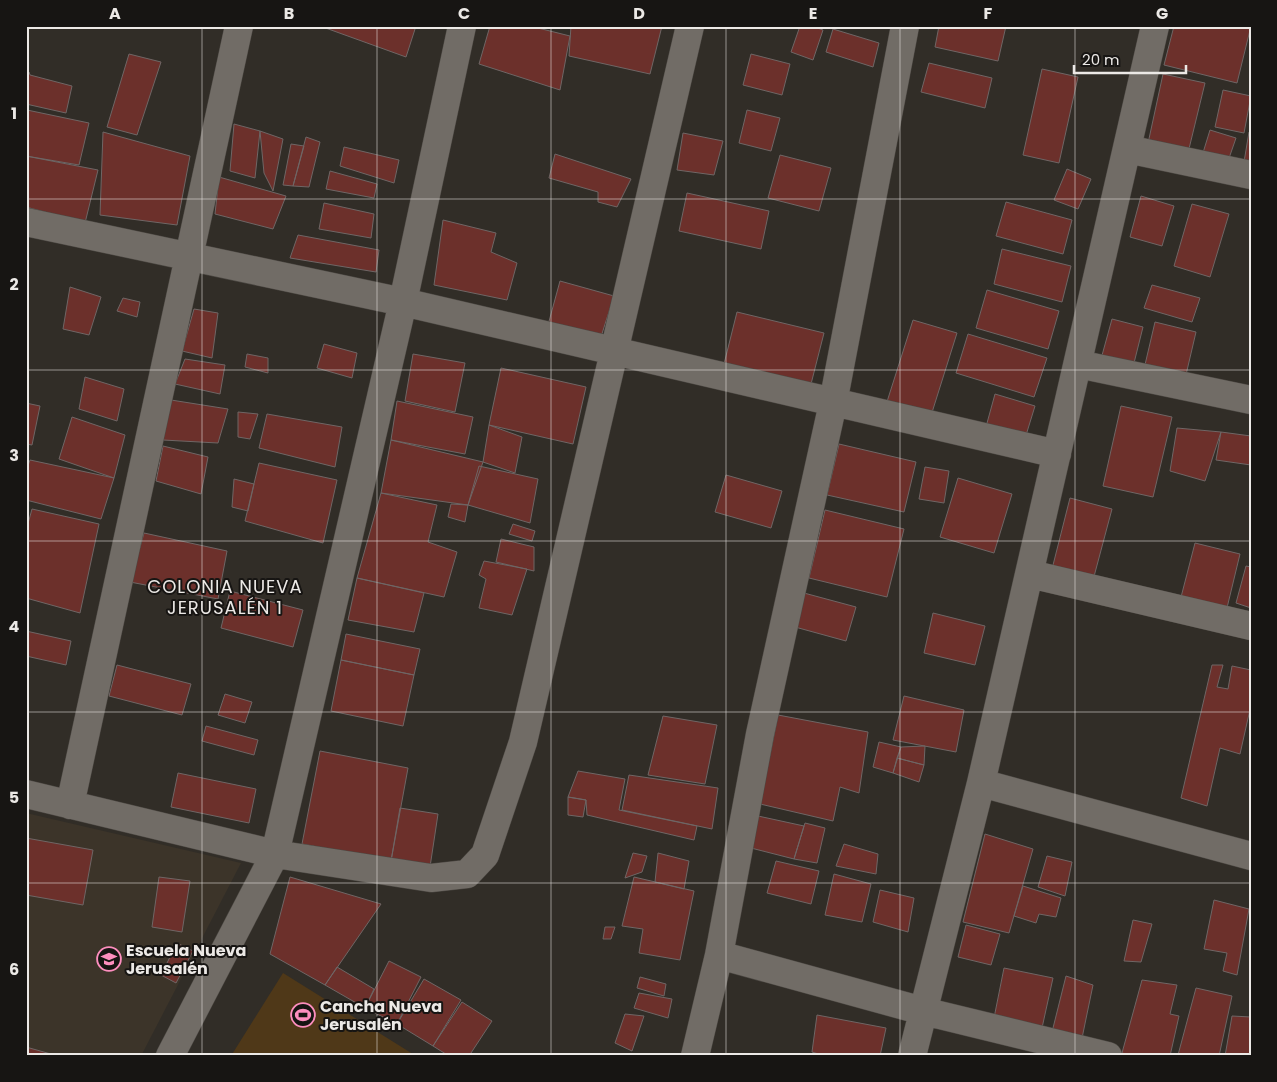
<svg xmlns="http://www.w3.org/2000/svg" width="1277" height="1082" font-family="Poppins,sans-serif">
<rect width="100%" height="100%" fill="#312d27"/>
<path fill="#3c3429" d="M26 813 241 863 141 1056H26Z"/>
<path fill="#4f3818" d="M283 973 416 1056H231Z"/>
<path fill="#6c302b" stroke="#6f6665" d="M320 26H416L406 57Z
M490 26H530L570 36 560 90 479 64Z
M571 26H662L650 74 569 56Z
M800 26H812L823 30 813 60 791 52Z
M939 26H1006L998 61 935 47Z
M1174 26H1251L1237 83 1164 65Z
M833 29 879 43 873 67 826 52Z
M129 54 161 62 137 135 107 127Z
M751 54 790 64 782 95 743 85Z
M929 63 992 78 985 108 921 92Z
M1042 69 1078 77 1059 163 1023 155Z
M29 72 30 75 72 86 66 113 26 104V84Z
M1163 74 1205 83 1187 157 1147 148Z
M1223 90 1251 96 1244 133 1215 127Z
M27 110 89 123 79 165 26 156Z
M747 110 780 118 771 151 739 143Z
M234 124 260 131 255 178 230 171Z
M1210 130 1236 138 1227 164 1202 156Z
M260 131 283 139 273 191 264 173Z
M103 132 190 156 177 225 100 215Z
M1249 132H1251V170L1243 168Z
M683 133 723 141 714 175 677 170Z
M306 137 320 142 309 187 293 186Z
M291 144 304 146 293 186 283 185Z
M344 147 399 160 394 183 340 166Z
M555 154 631 179 617 207 598 202V192L549 178Z
M780 155 831 168 819 211 768 198Z
M26 156 98 170 85 223 26 207Z
M1067 169 1091 179 1078 209 1054 200Z
M330 171 377 184 374 198 326 189Z
M219 177 286 196 273 229 215 214Z
M687 193 769 211 761 249 679 231Z
M1141 196 1174 206 1162 246 1130 237Z
M1006 202 1072 220 1063 254 996 236Z
M324 203 374 214 371 238 319 229Z
M1192 204 1229 214 1210 277 1174 266Z
M443 220 496 233 491 252 517 263 507 300 434 285Z
M298 235 379 250 376 272 290 258Z
M1002 249 1071 266 1062 302 994 284Z
M560 281 614 296 600 340 548 325Z
M1152 285 1200 298 1192 322 1144 308Z
M70 287 101 297 89 335 63 329Z
M987 290 1059 311 1048 349 976 328Z
M123 298 140 302 137 317 117 311Z
M194 309 218 313 212 358 182 351Z
M737 312 824 333 811 384 724 364Z
M1112 319 1143 327 1133 367 1101 359Z
M913 320 957 333 929 422 885 408Z
M1155 322 1196 332 1185 379 1144 369Z
M968 334 1047 358 1034 397 956 373Z
M324 344 357 353 352 378 317 368Z
M247 354 268 358V373L245 367Z
M413 354 465 363 455 412 405 401Z
M185 359 225 365 220 394 175 384Z
M501 368 586 387 573 444 489 425Z
M85 377 124 389 117 421 79 409Z
M995 394 1035 406 1023 445 984 434Z
M171 400 228 409 218 443 163 440Z
M397 401 473 417 465 454 391 440Z
M26 403 40 406 32 445 26 444Z
M1121 406 1172 417 1153 497 1103 486Z
M238 412 258 414 250 439 238 437Z
M267 414 342 427 335 467 259 448Z
M72 417 125 435 114 478 59 459Z
M489 425 522 437 515 473 483 462Z
M1177 428 1221 432 1205 481 1170 471Z
M1221 432 1251 436V465L1216 460Z
M391 440 483 462 468 505 381 493Z
M839 444 916 462 904 512 827 495Z
M163 446 208 457 201 494 156 481Z
M30 460 114 478 101 519 26 500V471Z
M259 463 337 480 323 543 245 521Z
M479 466 538 479 530 523 468 505Z
M925 467 949 471 944 503 919 499Z
M726 475 782 491 771 528 715 512Z
M958 478 1012 494 994 553 940 537Z
M234 479 254 484 248 511 232 507Z
M381 493 437 505 428 542 457 552 444 597 357 578Z
M1070 498 1112 509 1092 584 1051 573Z
M451 504 468 505 465 522 448 517Z
M32 509 99 524 80 613 26 598V531Z
M825 510 904 529 887 597 809 578Z
M513 524 535 531 532 541 509 534Z
M144 533 227 551 218 599 130 582Z
M501 539 534 547V571L496 562Z
M1195 543 1240 554 1226 612 1180 601Z
M484 561 527 569 512 615 479 608 486 579 479 575Z
M1246 566 1251 567V608L1236 603Z
M357 578 424 593 414 632 348 620Z
M230 591 303 610 293 647 221 628Z
M804 593 856 607 846 641 795 627Z
M933 613 985 626 975 665 924 653Z
M26 631 71 641 66 665 26 656Z
M346 634 420 649 414 675 341 660Z
M341 660 414 675 403 726 331 711Z
M117 665 191 684 182 715 109 696Z
M1212 665H1223L1217 687 1228 689 1232 666 1251 670V705L1240 754 1220 748 1207 806 1181 798Z
M225 694 252 702 245 723 218 715Z
M904 696 964 710 956 752 893 740Z
M778 715 868 732 859 793 840 787 833 821 760 804Z
M663 716 717 725 705 784 648 775Z
M206 726 258 740 254 755 202 741Z
M879 742 901 747 893 773 873 767Z
M925 746 924 765 897 758 901 747Z
M320 751 408 768 391 861 302 844Z
M897 758 924 765 919 782 893 773Z
M578 771 625 779 619 810 697 826 694 840 587 815 586 800 568 797Z
M178 773 256 789 249 823 171 807Z
M629 775 718 788 712 829 622 810Z
M568 797 586 800 583 817 568 815Z
M400 808 438 814 430 867 391 861Z
M758 816 804 826 794 859 751 848Z
M805 823 825 828 817 863 794 859Z
M985 834 1033 849 1009 933 963 922Z
M26 838 93 850 83 905 26 895Z
M844 844 878 854 876 874 836 866Z
M633 853 647 856 642 872 625 878Z
M658 853 689 861 684 889 655 882Z
M1047 856 1072 862 1065 896 1038 887Z
M776 861 819 871 811 904 767 893Z
M834 874 871 884 862 922 825 915Z
M159 877 190 881 182 932 152 927Z
M290 877 381 904 325 985 270 954Z
M634 877 694 891 680 960 639 953 643 929 622 926Z
M1023 886 1061 898 1056 917 1039 914 1036 923 1014 916Z
M880 890 914 898 908 932 873 922Z
M1214 900 1249 909 1237 975 1223 971 1227 953 1204 949Z
M1133 920 1152 924 1141 962 1124 961Z
M966 925 1000 934 991 965 958 957Z
M605 927H615L611 939H603Z
M177 943 193 951 176 983 161 975Z
M389 961 421 977 397 1024 365 1008Z
M337 967 374 989 365 1008 325 985Z
M1004 968 1053 978 1040 1037 992 1028Z
M1066 976 1093 985 1081 1043 1051 1036Z
M640 977 666 984 664 996 637 988Z
M424 979 461 1000 433 1046 397 1024Z
M1142 980 1177 985 1170 1014 1179 1016 1170 1056H1134L1122 1053Z
M1196 988 1232 996 1219 1056 1178 1055Z
M639 993 672 999 668 1018 634 1008Z
M462 1002 492 1021 469 1056H449L433 1046Z
M625 1014 644 1016 632 1051 615 1043Z
M817 1015 886 1028 880 1056H825L812 1052Z
M1232 1016 1251 1017V1056H1225Z
M26 1047 58 1056H26Z"/>
<g fill="none" stroke-linecap="round" stroke-linejoin="round">
<g stroke="#4c4843" stroke-width="29">
<path id="street" d="M905 26 833 403 760 734 719 955 923 1011 1108 1056
M1127 149 1251 175
M26 222 403 302 1057 454
M1078 364 1251 400
M1030 574 1251 626
M981 783 1251 856
M26 794 275 854 431 878 467 874 485 855 523 742 690 26
M70 805 239 26
M170 1056 275 854 403 302 462 26
M695 1056 719 955
M912 1056 981 783 1155 26"/>
</g>
<use href="#street" stroke="#716c66" stroke-width="28"/>
</g>
<path fill="none" stroke="#ece9e6" stroke-width="1" stroke-opacity="0.55" d="M202 26V1056M377 26V1056M551 26V1056M726 26V1056M900 26V1056M1075 26V1056M26 199H1251M26 370H1251M26 541H1251M26 712H1251M26 883H1251"/>
<defs>
<g id="school-ring" transform="scale(1.25)"><circle r="9.5" fill="#171513" stroke="#fd8ebe" stroke-width="1.5"/><path d="M0-5L7-2L0 1L-7-2ZM-4 1L0 2.5L4 1V4Q0 6-4 4Z" fill="#fd8ebe"/></g>
<g id="stadium-ring" transform="scale(1.25)"><circle r="9.5" fill="#171513" stroke="#fd8ebe" stroke-width="1.5"/><path d="M0-5a6.5 5 0 1 0 0 10a6.5 5 0 1 0 0-10ZM-3.5-1.8h7v3.6h-7Z" fill="#fd8ebe"/></g>
</defs>
<g fill-rule="evenodd">
<use href="#school-ring" x="109" y="959"/>
<use href="#stadium-ring" x="303" y="1015"/>
</g>
<g text-anchor="middle" dominant-baseline="central" stroke-width="4" stroke-linejoin="round" paint-order="stroke">
<g font-size="16" font-weight="bold" fill="#ece9e6" stroke="#171513" text-anchor="start">
<text x="126" y="950">Escuela Nueva<tspan x="126" dy="18">Jerusalén</tspan></text>
<text x="320" y="1006">Cancha Nueva<tspan x="320" dy="18">Jerusalén</tspan></text>
</g>
<g font-size="18" letter-spacing="1" fill="#ece9e6" stroke="#171513">
<text x="225" y="586">COLONIA NUEVA<tspan x="225" dy="21">JERUSALÉN 1</tspan></text>
</g>
</g>
<rect width="1277" height="1082" fill="none" stroke="#171513" stroke-width="55"/>
<path d="M1074 65v8h112v-8" fill="none" stroke="#ece9e6" stroke-width="2.5"/>
<text x="1082" y="65" font-size="15" fill="#ece9e6" stroke="#171513" stroke-width="4" paint-order="stroke">20 m</text>
<rect x="28" y="28" width="1222" height="1026" fill="none" stroke="#ece9e6" stroke-width="2"/>
<g font-size="16" text-anchor="middle" font-weight="bold" fill="#ece9e6">
<text x="115" y="19">A</text>
<text x="289" y="19">B</text>
<text x="464" y="19">C</text>
<text x="639" y="19">D</text>
<text x="813" y="19">E</text>
<text x="988" y="19">F</text>
<text x="1162" y="19">G</text>
<text x="14" y="119">1</text>
<text x="14" y="290">2</text>
<text x="14" y="461">3</text>
<text x="14" y="632">4</text>
<text x="14" y="803">5</text>
<text x="14" y="975">6</text>
</g>
</svg>
